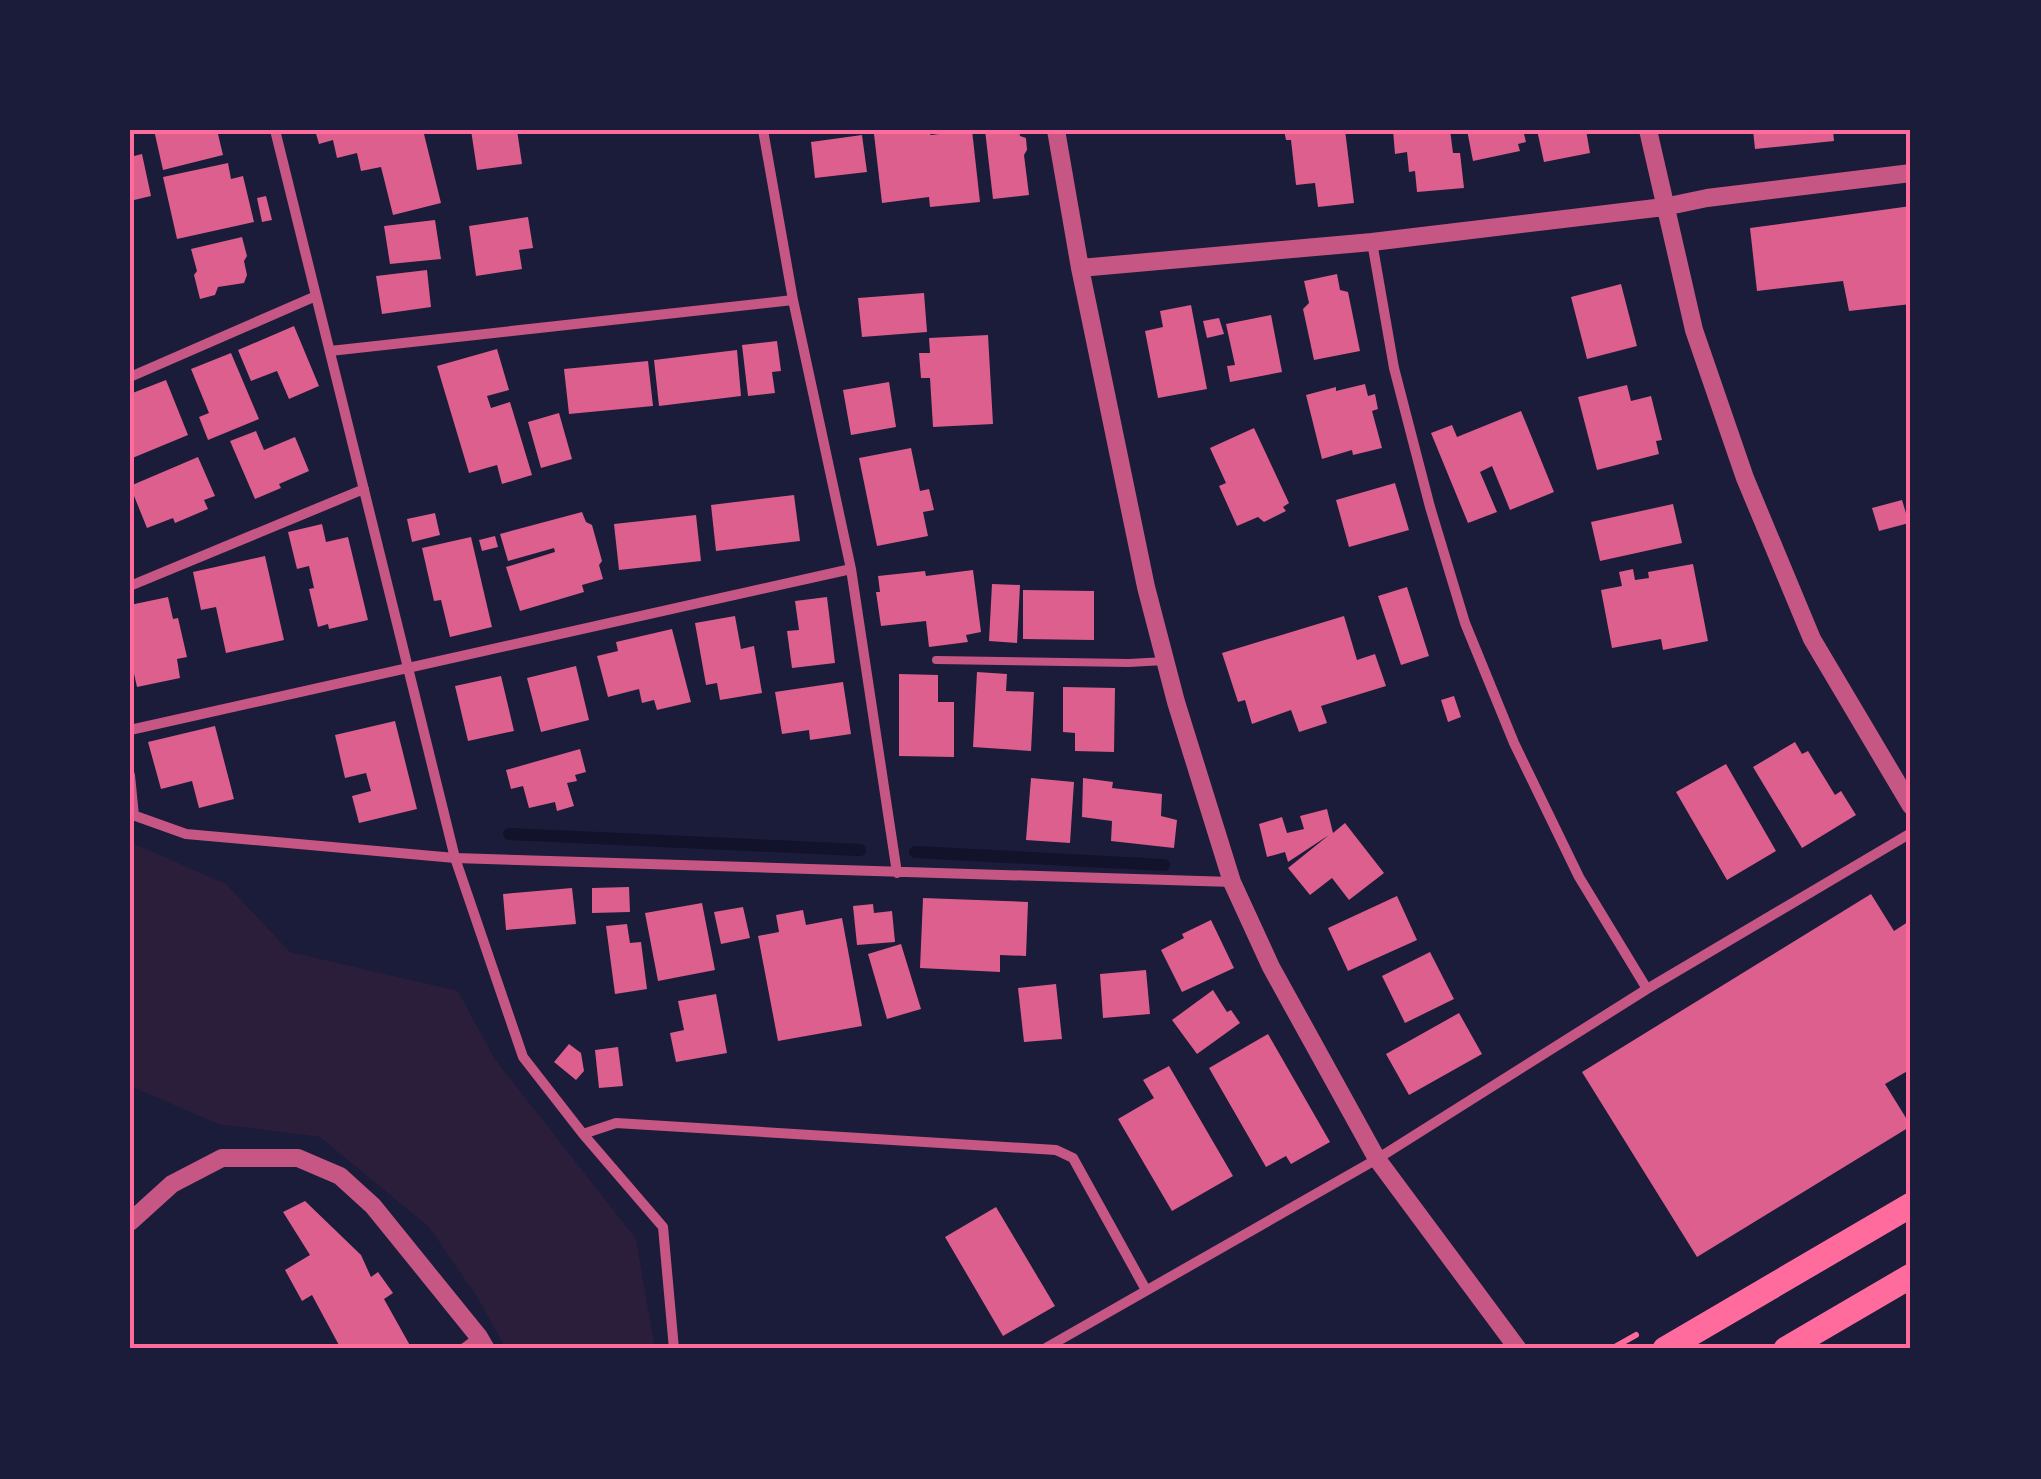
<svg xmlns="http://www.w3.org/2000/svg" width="2041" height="1479" font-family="Overpass,sans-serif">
<rect width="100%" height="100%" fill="#1b1b3a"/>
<path fill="#2a1e3b" d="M130 842 226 884 290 952 458 991 494 1058 636 1239 655 1349H506L479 1300 429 1227 320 1137 218 1124 130 1086Z"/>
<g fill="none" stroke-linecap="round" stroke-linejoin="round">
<path stroke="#12122b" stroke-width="12" d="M509 834 860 850
M915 852 1164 865"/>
</g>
<path fill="#dd5f8e" d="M154 130H217L223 155 163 170Z
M315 130H423L441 203 393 215 381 167 361 171 357 153 337 158 333 140 319 144Z
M471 130H517L522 164 477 170Z
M912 130H925L931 135 972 130 980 202 930 207 929 197 882 203 874 134Z
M985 130H1019L1020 136 1026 138 1027 150 1024 155 1029 195 993 199Z
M1284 130H1345L1354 203 1318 207 1315 183 1296 185 1291 140H1286Z
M1393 130H1450L1453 153H1460L1464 188 1417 192 1415 171 1409 172 1407 152 1395 154Z
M1467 130H1523L1526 142 1518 144 1520 151 1473 161Z
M1537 130H1586L1590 153 1544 162Z
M1753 130H1833L1834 141 1755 149Z
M862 135 867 172 815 178 811 142Z
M142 154 151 196 130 201V157Z
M228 163 231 179 243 176 254 222 177 239 163 177Z
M266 196 272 220 262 222 257 198Z
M1911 206V304L1849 311 1843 281 1757 291 1750 228Z
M528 217 533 248 519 250 522 269 476 276 469 226Z
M435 220 441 259 390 264 384 226Z
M242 237 247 256 244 261 247 275 244 283 218 287 215 295 200 299 194 275 197 271 191 249Z
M427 270 431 307 382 314 376 276Z
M1337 274 1340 290 1348 292 1360 351 1314 360 1303 309 1309 303 1304 281Z
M1621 284 1637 346 1587 359 1571 297Z
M924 293 927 332 862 337 858 298Z
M1191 305 1207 389 1158 398 1145 331 1163 327 1160 311Z
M1271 315 1282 372 1230 382 1227 366 1235 365 1226 324Z
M1219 318 1224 334 1207 338 1203 321Z
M294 326 319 386 289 399 277 371 251 381 238 350Z
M988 335 993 424 933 427 930 378H921L919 353H930L929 338Z
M777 341 781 371 772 372 775 393 748 396 742 345Z
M497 349 509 390 487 396 491 408 510 402 532 475 502 484 497 465 469 473 437 366Z
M737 350 741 396 659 406 654 360Z
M231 353 259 419 208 440 199 417 209 413 191 369Z
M648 361 653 406 569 414 564 369Z
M166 380 188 435 130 459V394Z
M889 382 896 427 851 435 843 390Z
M1365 384 1368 396 1375 394 1378 409 1372 411 1382 448 1353 455 1352 450 1322 459 1306 395 1336 387V391Z
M1627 385 1631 401 1651 396 1662 440 1656 441 1659 454 1597 470 1578 397Z
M1521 411 1554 492 1510 510 1492 466 1480 472 1497 512 1468 523 1431 433 1452 425 1457 437Z
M559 413 572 459 541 468 528 422Z
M1254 428 1289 503 1283 507 1286 511 1264 522 1258 517 1237 526 1219 486 1226 483 1210 448Z
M256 431 264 450 295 437 309 471 279 484 281 488 255 499 230 441Z
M911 448 920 491 929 489 934 510 923 512 928 536 877 546 859 458Z
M198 457 215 496 204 500 208 509 175 523 173 518 147 528 130 486Z
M1395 483 1409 530 1349 547 1336 500Z
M794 495 800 541 716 551 711 505Z
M1902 500 1909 523 1879 531 1872 508Z
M1673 504 1682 543 1600 561 1591 522Z
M582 512 586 522 592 525 602 561 599 565 603 579 582 585 584 592 520 611 506 567 555 552 554 548 508 561 500 534Z
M435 513 440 535 412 542 407 519Z
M696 515 701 561 619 570 614 524Z
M322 524 326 542 348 537 368 620 329 629 328 624 318 627 309 589 314 588 309 566 297 569 288 532Z
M495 536 498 547 482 551 479 540Z
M471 537 492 627 450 637 441 600 434 601 422 548Z
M265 556 284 640 226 653 216 607 201 610 193 572Z
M1693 564 1708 641 1663 650 1661 639 1612 648 1601 590 1622 586 1619 572 1633 569 1635 580 1649 578 1648 572Z
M973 570 981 632 966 635 968 642 929 647 926 621 881 626 876 592H880L878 576 925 571 926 576Z
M992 584 1020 585 1017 643 989 641Z
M1407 587 1429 656 1401 665 1378 596Z
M1023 590 1094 591V640L1023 639Z
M168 597 173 619 178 618 187 657 177 659 180 678 137 687 133 669 130 668V605Z
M827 597 835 663 792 668 787 631 799 630 795 601Z
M735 616 741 649 754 646 762 693 720 700 717 683 706 685 695 623Z
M1344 616 1357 660 1375 654 1386 686 1321 706 1327 723 1299 732 1291 710 1252 724 1245 700 1238 702 1222 653Z
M672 629 691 702 657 710 654 700 642 703 639 689 608 697 597 656 618 651 616 642Z
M576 666 589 720 541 732 527 678Z
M977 672 1007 674 1006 691 1034 692 1031 751 973 747Z
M899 674 938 675V702H954V757L899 756Z
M501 676 514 731 468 741 455 686Z
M843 682 851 734 810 740 809 730 782 734 775 692Z
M1063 687 1115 688 1114 752 1075 751V733L1063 732Z
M1454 696 1461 717 1448 722 1441 700Z
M395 721 417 809 359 823 352 796 371 791 366 773 345 778 335 735Z
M215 726 234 799 199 808 192 781 161 789 148 742Z
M1795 742 1802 754 1808 751 1835 795 1841 791 1856 815 1802 848 1753 767Z
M580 749 586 772 575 775 577 781 567 783 574 806 557 811 555 802 529 808 523 786 511 789 506 770Z
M1726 764 1776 851 1727 880 1676 792Z
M1031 778 1074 782 1070 843 1026 840Z
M1083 778 1113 782 1112 788 1162 794 1161 816 1177 820 1174 848 1111 841 1112 821 1082 817Z
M1327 809 1333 833 1345 823 1384 873 1349 900 1332 878 1310 895 1288 868 1329 835 1288 862 1285 852 1267 857 1259 824 1282 817 1287 833 1304 829 1300 816Z
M629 887 630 912 592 913V888Z
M572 888 576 924 506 930 503 894Z
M1871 894 1894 931 1911 920V1069L1885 1084 1911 1126 1697 1257 1582 1072Z
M1397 896 1417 940 1348 971 1328 928Z
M923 898 1028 902 1026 956 1000 955V972L920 968Z
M702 903 715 970 658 981 645 913Z
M873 904 874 913 892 911 895 942 857 945 853 906Z
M743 907 750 938 721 944 714 912Z
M803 910 806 925 842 918 862 1026 778 1041 758 936 779 932 776 915Z
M1211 920 1234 968 1182 992 1161 950 1184 938 1182 934Z
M627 924 630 943 641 942 647 989 615 994 606 926Z
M901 944 921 1009 887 1019 868 954Z
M1430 952 1454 999 1405 1023 1382 976Z
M1146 970 1150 1014 1103 1018 1100 974Z
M1056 984 1062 1039 1024 1042 1018 988Z
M1213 990 1227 1012 1231 1010 1240 1023 1197 1054 1172 1020Z
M716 994 727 1053 676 1062 670 1033 684 1030 678 1001Z
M1459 1013 1482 1054 1409 1095 1386 1054Z
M1268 1034 1330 1142 1291 1164 1286 1156 1266 1167 1209 1068Z
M569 1044 581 1053 584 1071 576 1080 554 1062Z
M618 1047 623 1086 599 1088 595 1050Z
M1169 1066 1233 1176 1172 1211 1118 1119 1154 1098 1143 1080Z
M305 1201 361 1255 371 1277 378 1272 393 1293 384 1299 412 1349H341L312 1295 302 1301 285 1270 310 1255 283 1212Z
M996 1207 1055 1306 1003 1336 945 1237Z"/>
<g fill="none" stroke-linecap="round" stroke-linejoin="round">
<path stroke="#ff6b9d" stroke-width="6" d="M1611 1349 1636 1335"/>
<path stroke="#c65784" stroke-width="8" d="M936 660 1129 663 1165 661"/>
<path stroke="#c65784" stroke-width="10" d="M275 130 455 858 523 1057 583 1134 663 1227 674 1349
M763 130 793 300 851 569 897 873
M1372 242 1394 368 1430 507 1465 623 1514 743 1579 877 1647 989
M330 351 793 300
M130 377 316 296
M130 586 364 489
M130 730 851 569
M130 775 134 816
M130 814 186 834 455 858 1232 882
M583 1134 616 1123 1056 1150 1073 1158 1146 1290
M130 1348 131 1349
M463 1349 479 1337
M1044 1349 1377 1159 1647 989 1911 833"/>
<path stroke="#c65784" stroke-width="18" d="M1056 130 1080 268 1146 587 1176 702 1232 882 1271 967 1377 1159 1518 1349
M1648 130 1694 330 1745 478 1812 639 1911 806
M1080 268 1372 242 1664 207 1707 198 1911 173
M130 1222 172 1184 222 1158H298L340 1176 373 1206 479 1337 486 1349"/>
<path stroke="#ff6b9d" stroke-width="25" d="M1665 1349 1911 1205
M1786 1349 1911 1276"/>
</g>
<rect width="2041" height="1479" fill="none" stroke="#1b1b3a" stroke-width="265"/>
<rect x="132" y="132" width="1776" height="1214" fill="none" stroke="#ff6b9d" stroke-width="4"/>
</svg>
